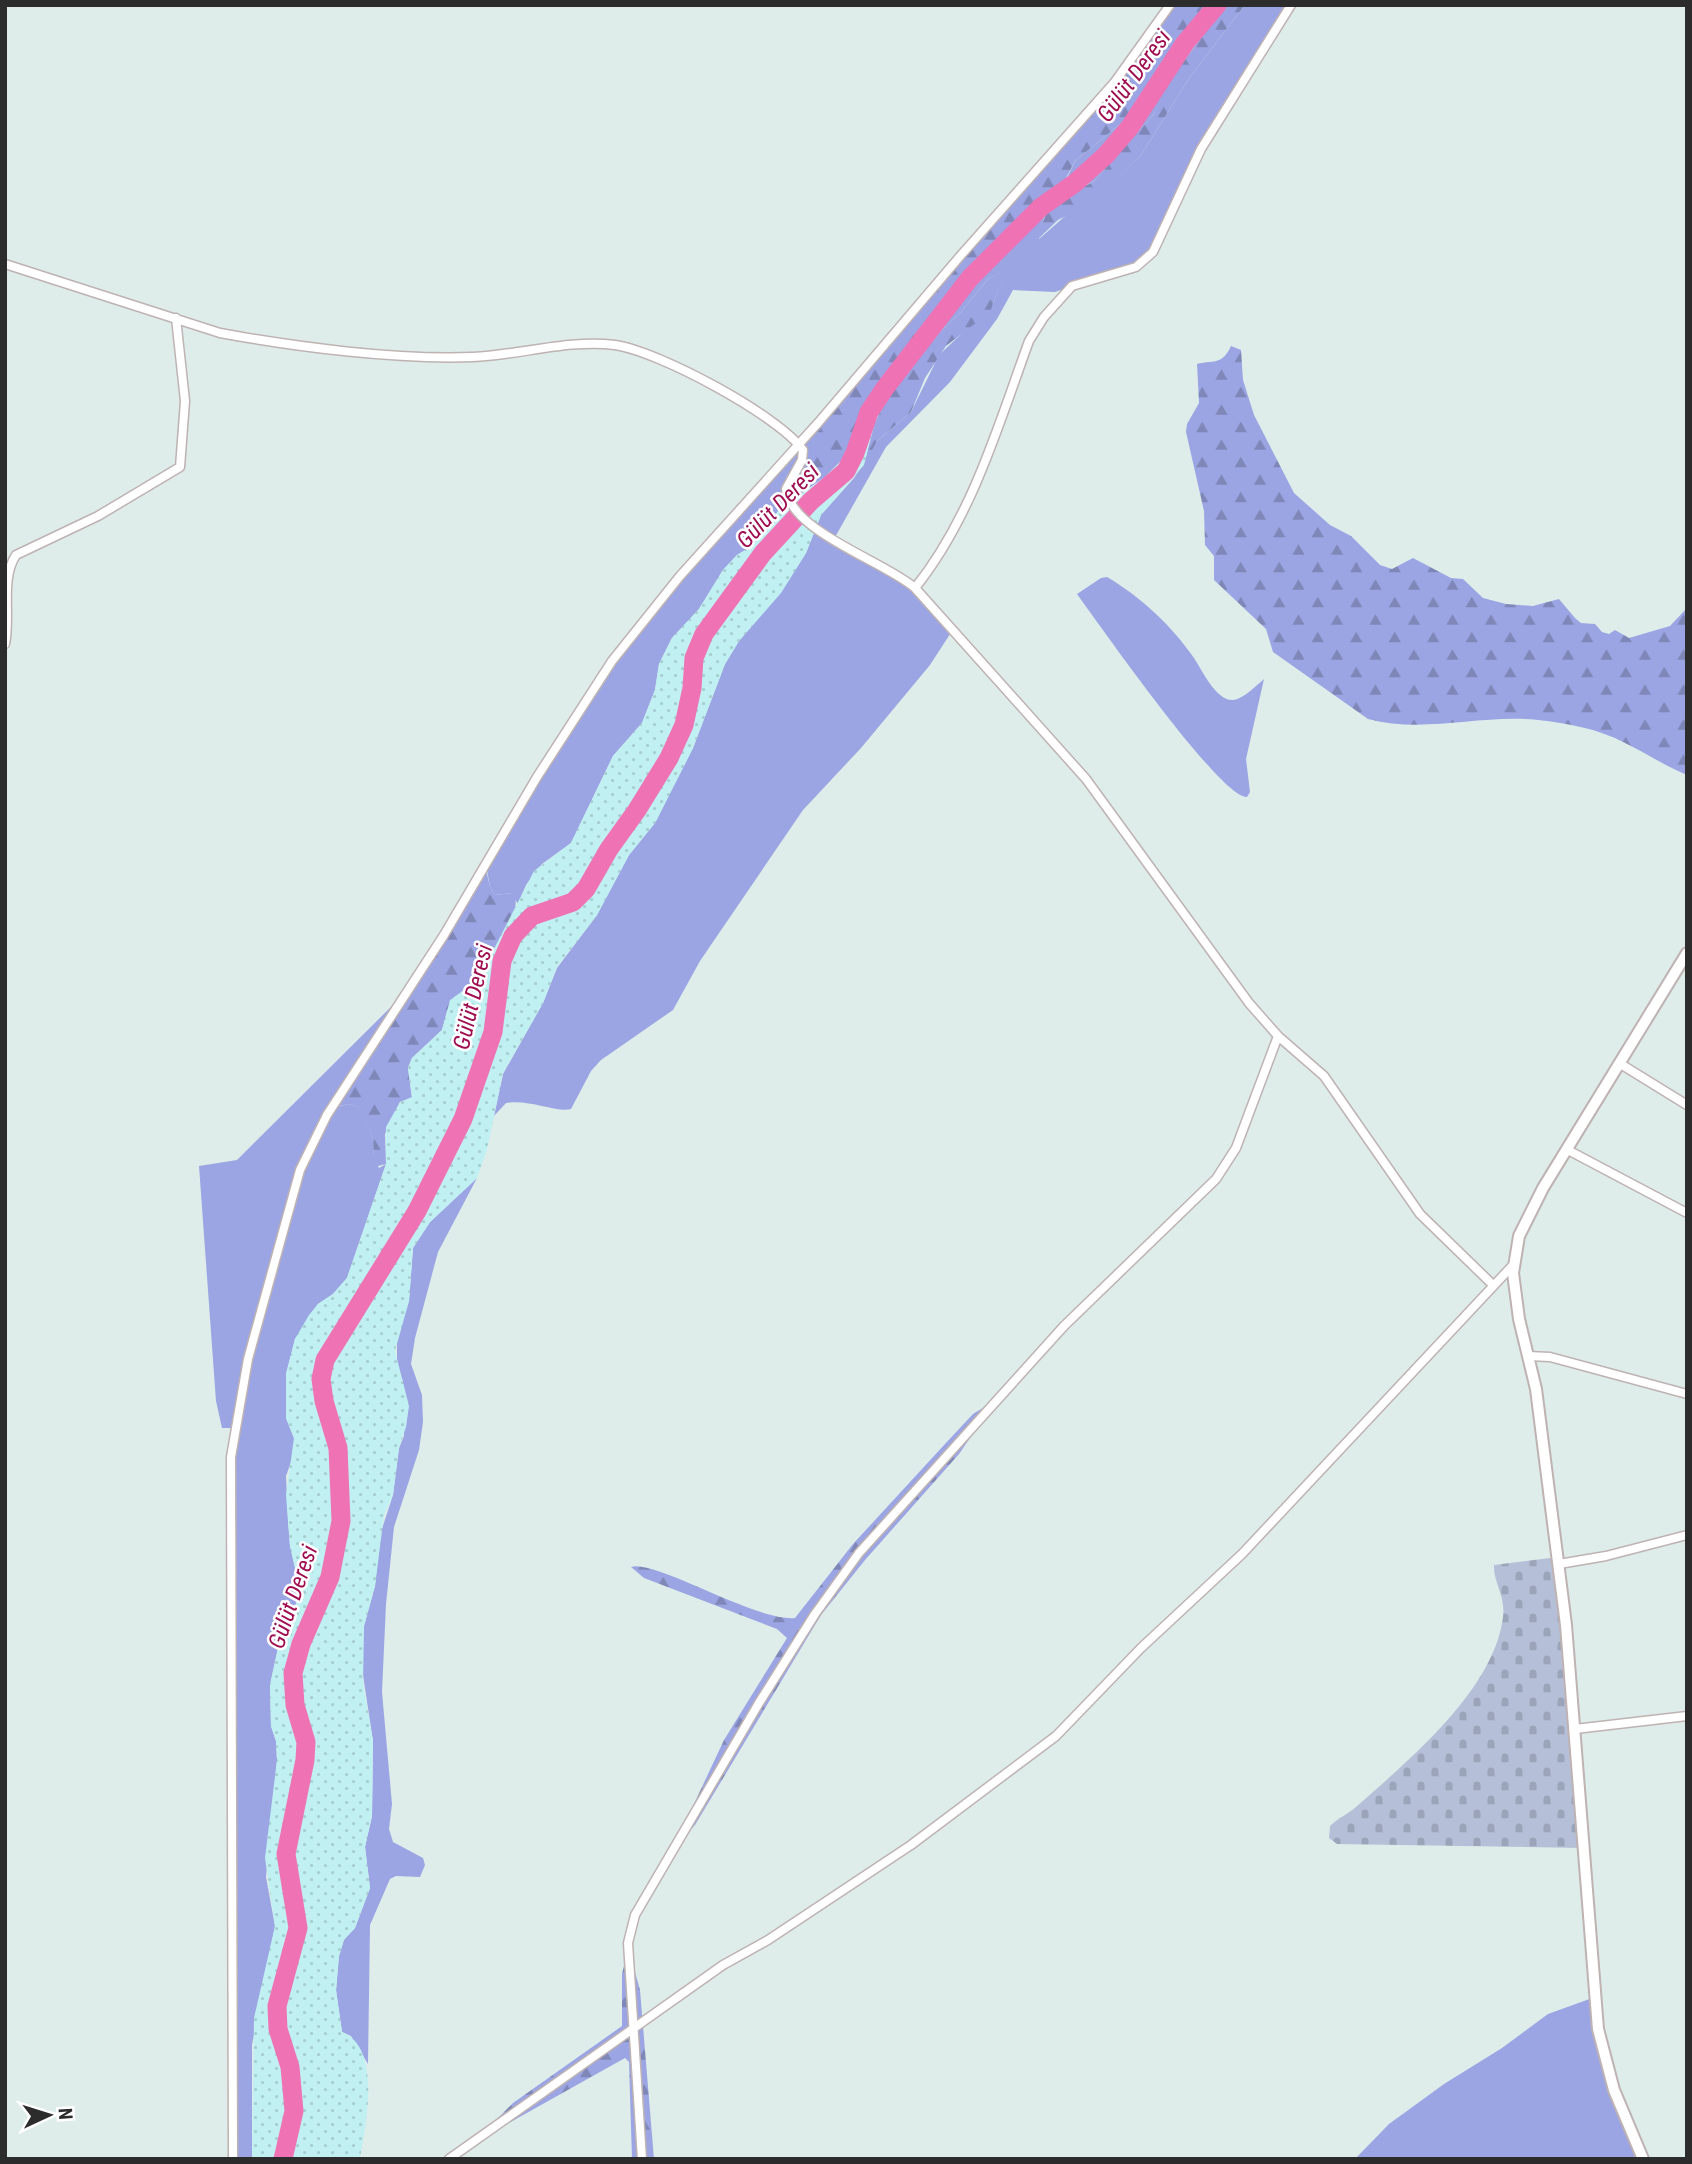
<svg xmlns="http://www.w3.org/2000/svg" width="1692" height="2164" font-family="'Roboto Condensed',sans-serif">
<defs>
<pattern id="forest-firs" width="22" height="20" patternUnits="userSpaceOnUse" patternTransform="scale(1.75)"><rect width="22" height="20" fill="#9ba5e3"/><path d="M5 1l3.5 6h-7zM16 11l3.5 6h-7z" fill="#7f87b8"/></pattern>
<pattern id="sand-dots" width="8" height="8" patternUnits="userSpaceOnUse" patternTransform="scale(1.75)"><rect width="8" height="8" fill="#c1f0f2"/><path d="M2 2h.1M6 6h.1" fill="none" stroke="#a6ced0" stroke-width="1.8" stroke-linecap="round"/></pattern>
<pattern id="cemetery-stones" width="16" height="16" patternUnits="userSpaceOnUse" patternTransform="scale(1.75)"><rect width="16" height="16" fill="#b5bfd7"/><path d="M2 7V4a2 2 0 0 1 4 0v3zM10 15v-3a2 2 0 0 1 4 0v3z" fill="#9ca4b9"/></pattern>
</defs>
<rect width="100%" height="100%" fill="#deedea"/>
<path fill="#9ba5e3" d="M1204 5H1225L1171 78 1154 114 1094 181 1076 190 1045 214 1039 239 1072 210 1091 202 1141 155 1190 77 1245 5H1291L1201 149 1145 261 1055 292 1013 290 997 319 950 382 886 447 834 539 905 579 952 631 930 665 861 748 803 810 700 961 673 1010 601 1060 591 1071 571 1109C556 1113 530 1099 506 1103L494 1116 503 1074 543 1003 557 968 597 915 629 855 655 823 693 748 725 664 739 641 781 592 806 553 821 515 854 478 877 441 911 412 939 355 993 304 1005 270 988 279 960 313 925 346 876 418 867 410 863 411C913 328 984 257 1053 190L1067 178 1075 161 1124 121Z
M799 444 803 450 789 502 752 546 737 555 723 570 699 609 672 638 659 664 655 690 642 723 613 756 571 843 542 864 526 885 518 904 511 893 495 895 490 887 486 865 612 661Z
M1107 577C1141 597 1172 626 1194 658 1202 670 1216 701 1233 700 1242 700 1257 685 1264 679L1246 759 1250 792 1247 797C1221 799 1099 624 1077 594L1101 578Z
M410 988 333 1108 348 1104 360 1107 373 1138 374 1157 379 1168 386 1164 347 1278 333 1294 318 1304 295 1339 286 1374V1418L294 1438V1454L286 1476 288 1520 290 1546 299 1585 296 1604 278 1648 270 1685 271 1726 276 1741 277 1760 266 1877 275 1926 252 2045V2159H233L234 1428H222L216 1401 199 1166 237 1160Z
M477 1178 438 1252 415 1338 411 1364 422 1395 423 1422 419 1450 394 1527 386 1604 382 1692 392 1804 389 1829 393 1842 423 1858 425 1865 420 1877 396 1876 390 1879 370 1925 368 2064 351 2036 342 2032 336 1990 339 1956 344 1939 355 1928 370 1888 365 1847 372 1816 373 1741 361 1662 364 1626 375 1586 380 1535 393 1495 399 1448 404 1436 403 1381 397 1368V1336L409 1301 413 1248 430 1222Z
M1595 1997 1598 2029 1643 2159H1355L1389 2124 1444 2084 1502 2048 1548 2014Z"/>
<path fill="url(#forest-firs)" d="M1170 5H1204L1124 121 1075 161 1064 182 968 275 878 387 863 411 846 456 825 477 789 502 788 482 802 459 799 444 1114 83Z
M1225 5H1245L1190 77 1141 155 1091 203 1058 220 1036 241 1048 208 1094 181 1154 114 1165 87Z
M1006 269 990 312 946 346 925 378 911 412 877 441 864 465 872 430 884 402 925 346 960 313 988 279Z
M1231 346 1241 350 1243 380 1254 415 1294 493 1330 525 1351 536 1380 565 1392 569 1413 558 1451 578 1463 579 1483 598 1506 604 1533 606 1559 599 1575 618 1581 623 1595 624 1602 632 1609 634 1615 630 1629 638 1670 626 1687 608V775C1665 766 1646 753 1625 743 1599 729 1567 723 1538 720 1481 714 1424 734 1368 719L1273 652 1266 629 1214 580V556L1205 545 1204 511 1186 432 1187 424 1199 403 1197 364C1212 360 1222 366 1231 346Z
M485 865 490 887 495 895 511 893 516 897 515 912 478 980 466 988 447 1012 442 1030 412 1058 408 1068 412 1098 400 1102 385 1134 386 1164 374 1167 373 1138 359 1107 348 1104 332 1108Z
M996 1400 959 1454 865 1560 821 1615 695 1825 683 1838 679 1836 724 1740 787 1638 777 1629 644 1578 631 1567C655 1559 756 1622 795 1618L853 1544 945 1444 973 1414Z
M626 1958H631L640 1990 654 2159H632L629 2062 625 2058 491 2133 480 2136 513 2103 622 2026V1974Z"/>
<path fill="url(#sand-dots)" d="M867 410 876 418 864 465 821 515 806 553 781 593 739 641 725 664 693 748 655 823 629 855 597 915 557 967 543 1003 503 1073 487 1150 477 1178 430 1222 413 1248 409 1301 395 1351 409 1406 406 1427 399 1448 393 1495 384 1515 375 1586 364 1626 363 1683 373 1741 372 1816 365 1847 370 1888 355 1928 344 1940 339 1956 336 1990 342 2032C382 2048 366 2124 360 2159H252L254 2018 275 1926 265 1858 277 1760 276 1741 271 1726 270 1685 278 1648 296 1604 299 1585 290 1546 286 1495 294 1438 286 1418V1374L295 1339 309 1315 318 1304 333 1294 347 1278 386 1164V1127L400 1102 412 1097 408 1068 412 1058 442 1030 450 1000 478 980 534 871 571 843 613 756 642 723 655 690 659 664 672 638 699 609 723 570 737 555 752 546 778 511 825 477 846 456 863 411Z"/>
<path fill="url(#cemetery-stones)" d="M1558 1557 1584 1848 1337 1844 1329 1838 1330 1826C1338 1818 1348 1814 1356 1807 1409 1760 1494 1690 1503 1617 1506 1596 1493 1582 1494 1565Z"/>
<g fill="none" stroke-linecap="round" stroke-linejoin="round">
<path stroke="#ef72b5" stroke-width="19" d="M283 2159 294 2111 290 2067 278 2029 277 2006 298 1928 286 1854 305 1760 306 1742 295 1705 293 1673 301 1644 330 1577 341 1521 338 1448 324 1401 321 1379 325 1360 417 1211 463 1119 493 1032 502 961 513 936 532 916 573 902 586 889 609 849 637 810 669 758 684 725 692 688 694 658 704 634 763 553 811 501 846 471 855 453 869 412 885 388 970 278 1041 207 1075 183 1106 155 1130 127 1185 43 1217 5"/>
<g stroke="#bfb2b2" stroke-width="11">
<path id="minor" d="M5 264 220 333C296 347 396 360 473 357 520 355 569 339 615 345 658 351 778 415 803 450L802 460 786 489C791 532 884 561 915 588L1086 779 1249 1003 1278 1036 1324 1076 1420 1214 1492 1284
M915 588C972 517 998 426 1029 341L1044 317 1072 286 1136 267 1153 252 1201 149 1291 5
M5 644C11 615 0 579 16 555L98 516 180 467 185 401 176 318
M1619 1063 1687 1105
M1566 1149 1687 1213
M1528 1356 1550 1357 1687 1394
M1559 1564 1606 1556 1687 1535
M1575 1729 1687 1716
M233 2159 231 1457 248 1359 300 1170 327 1115 444 935 537 777 612 661 680 576 818 423 962 254 1114 83 1170 5
M449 2159 723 1965 768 1940 911 1845 1056 1736 1141 1648 1242 1554 1514 1264
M642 2159 628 1943 635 1915 759 1703 815 1614 859 1553 1064 1326 1216 1179 1236 1148 1278 1036"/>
</g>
<g stroke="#bfb2b2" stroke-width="14">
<path id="tertiary" d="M1643 2159 1614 2090 1598 2029 1566 1625 1536 1389 1519 1319 1513 1273 1519 1236 1543 1188 1687 953"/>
</g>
<use href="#minor" stroke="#fff" stroke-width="8"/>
<use href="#tertiary" stroke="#fff" stroke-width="10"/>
</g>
<g text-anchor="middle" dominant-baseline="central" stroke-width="5" stroke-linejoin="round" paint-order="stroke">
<g font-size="23" font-style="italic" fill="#9e0e50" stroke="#fff">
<text transform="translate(1134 76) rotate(-54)">Gülüt Deresi</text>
<text transform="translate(778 506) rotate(-46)">Gülüt Deresi</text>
<text transform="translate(473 997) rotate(-77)">Gülüt Deresi</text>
<text transform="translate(293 1597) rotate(-71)">Gülüt Deresi</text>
</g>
</g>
<rect width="1692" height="2164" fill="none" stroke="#2c2c2c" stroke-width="14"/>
<g transform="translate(49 2115) rotate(86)" stroke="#ffffff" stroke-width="5" paint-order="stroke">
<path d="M0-5L12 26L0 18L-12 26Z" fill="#2c2c2c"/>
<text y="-10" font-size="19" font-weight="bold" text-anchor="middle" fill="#2c2c2c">N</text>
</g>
</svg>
